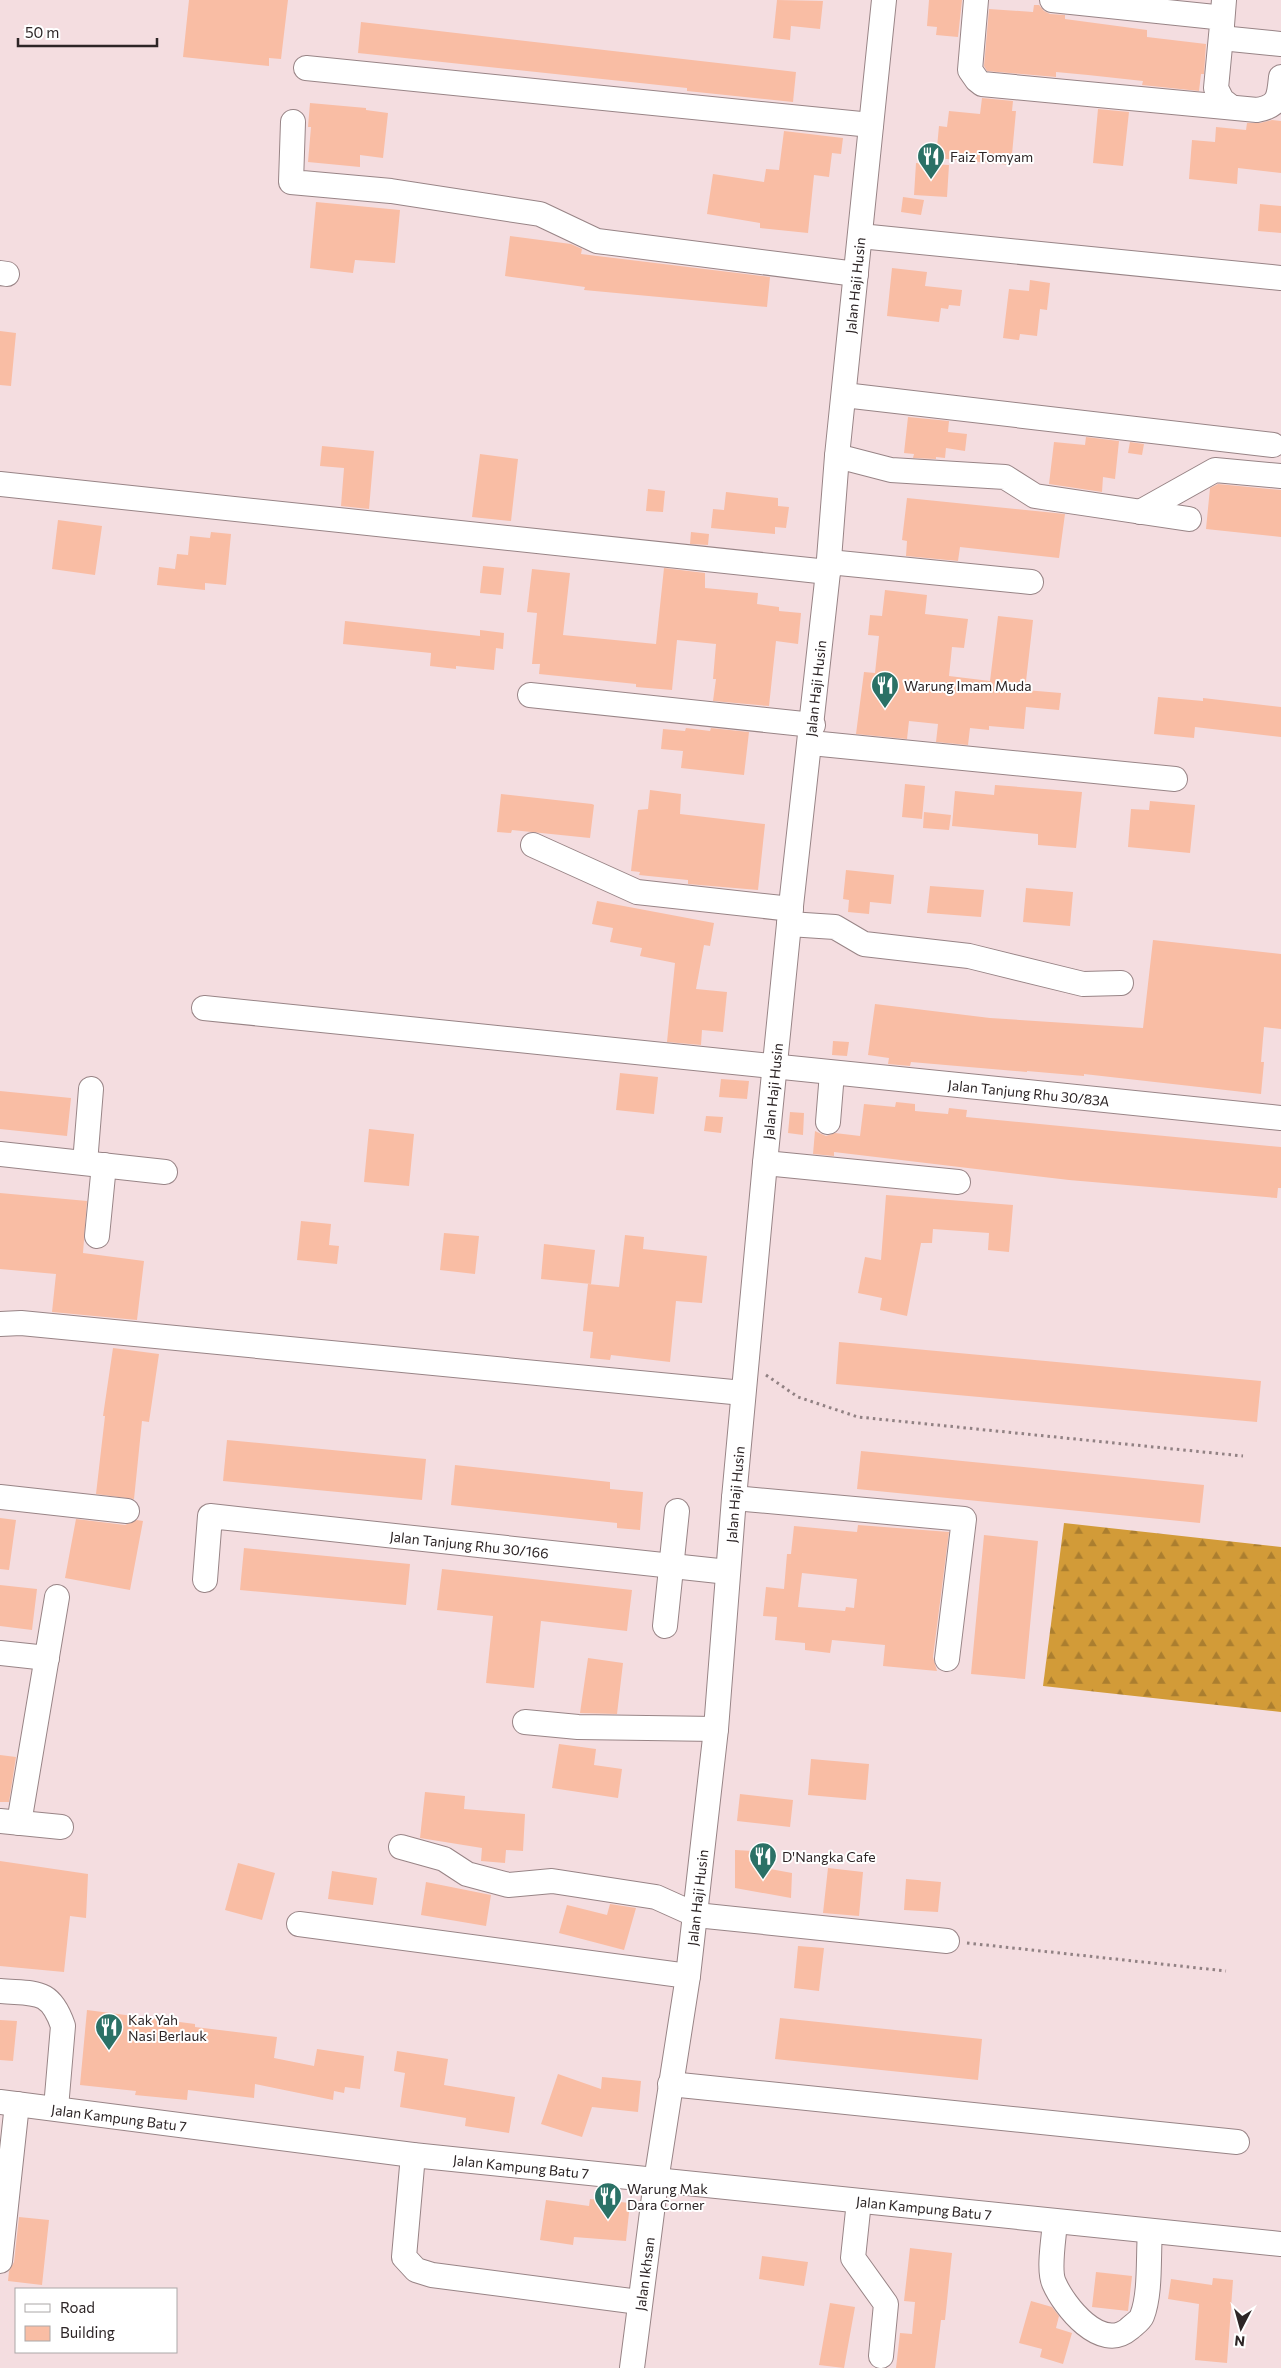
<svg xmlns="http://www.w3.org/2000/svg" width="1281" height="2368" font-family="Commissioner,sans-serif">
<defs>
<pattern id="forest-firs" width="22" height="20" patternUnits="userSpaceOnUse" patternTransform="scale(1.25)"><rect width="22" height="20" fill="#d29b38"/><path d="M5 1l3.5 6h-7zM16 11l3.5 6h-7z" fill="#ab7e2f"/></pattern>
</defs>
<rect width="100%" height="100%" fill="#f4dde0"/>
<path fill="url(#forest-firs)" d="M1064 1523 1281 1547V1712L1043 1686Z"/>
<path fill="#f9bda4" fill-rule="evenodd" d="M189 0H288L281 59 269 58V66L183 57Z
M777 0 823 1 820 29 791 26 790 40 773 38Z
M929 0H962L958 37 936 35 937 27 927 26Z
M1034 5H1039L1044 11 1050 14 1065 15V19L1147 30V37L1206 44 1204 74H1201L1199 91 1142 85 1143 81 1088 75 1056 72V77L987 71 984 66 989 9 1033 12Z
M361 22 796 72 793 102 687 91V88L358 53Z
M982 98 1013 101 1012 111H1016L1011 165 936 158 939 126 947 127 949 111 980 114Z
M310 103 366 108V110L388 113 383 158 360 155V167L308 162 311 127H308Z
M1098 109 1129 112 1123 166 1093 163Z
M1272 120 1281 121V173L1238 168 1237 184 1189 179 1192 140 1215 142 1216 127 1246 130 1247 123H1260Z
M784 131 843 138 841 154 832 153 829 177 814 175 808 233 760 228V223L707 214 713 174 764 182 766 169 779 170Z
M916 163 949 165 947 197 914 195Z
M903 197 924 200 921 215 901 212Z
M316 202 400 210 395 263 355 260 353 273 310 268Z
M1260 204 1281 206V233L1258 231Z
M510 236 571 244 582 249 581 254 770 277 767 307 584 290 585 287 505 276Z
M892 268 927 272 925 286 962 290 960 306 949 305 948 309 941 308 939 322 887 316Z
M1030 280 1050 283 1047 310 1040 309 1037 336 1020 334 1019 340 1003 338 1009 289 1029 291Z
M0 331 16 333 11 386 0 385Z
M908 417 949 421 948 432 967 434 965 451 946 448 945 458 936 457V459L913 458 914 454 904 453Z
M1086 437 1119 441 1115 479 1103 477 1102 492 1049 484 1054 442 1085 445Z
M1130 442 1144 444 1142 455 1128 453Z
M322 446 374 451 369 509 341 506 344 468 320 466Z
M480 454 518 459 511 521 472 517Z
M1218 484 1281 490V537L1206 529 1210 488Z
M648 489 665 491 663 512 646 511Z
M726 492 778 498V506L789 507 786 528 775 527V534L711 528 713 509 724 510Z
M907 498 1065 514 1059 558 960 547 958 561 906 556 907 541 902 540Z
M58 520 102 526 95 575 52 569Z
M211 532 231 534 226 585 205 583V590L157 585 159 567 175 569 177 554 188 555 190 536 210 538Z
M691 532 709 534 708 545 690 544Z
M483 566 504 568 501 595 480 593Z
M664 568 705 573V588L758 593 757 604 779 607V611L801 613 798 644 776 641 769 706 713 701 716 679H713L716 644 677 640 672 690 636 687V684L539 674 540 664H532L537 613 527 612 532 569 570 573 563 635 656 644Z
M885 590 927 595 925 614 968 619 964 648 952 647 949 676 990 681 998 616 1033 620 1025 690 1061 693 1059 710 1026 707 1024 729 989 726V730L970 728 968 745 936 742 938 724 909 721 907 739 856 734 864 672 875 673 879 636 868 635 870 615 882 616Z
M345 621 480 636V630L504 633 503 649 496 648 494 670 456 666V669L430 666 431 653 343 644Z
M1158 697 1203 701V698L1281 707V737L1195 727 1194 738 1154 734Z
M686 728 710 731 711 728 749 732 744 775 681 768 683 751 661 749 663 729 685 731Z
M905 784 925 786 922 819 902 817Z
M995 785 1082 792 1076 848 1038 845V834L952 826 955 791 994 795Z
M650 790 681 794 680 814 765 824 758 890 688 884V880L639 875 640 872 631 871 638 810 648 809Z
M501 794 592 804 594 805 590 838 512 830 511 833 497 832Z
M1150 801 1195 805 1190 853 1128 847 1131 809 1149 810Z
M924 812 951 815 949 830 923 828Z
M846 870 894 875 891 904 870 902 869 914 848 912 849 900 843 899Z
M930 886 984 890 981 917 927 913Z
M1026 888 1073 892 1070 926 1023 922Z
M597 901 714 923 710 946 704 945 696 989 727 992 723 1032 702 1030 701 1045 667 1042 675 963 640 956 642 948 610 942 613 928 592 924Z
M1153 940 1281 954V1029L1264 1027 1261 1062H1264L1261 1094 1084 1074V1076L1027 1071V1072L911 1062 910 1066 888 1064 889 1058 868 1055 875 1004 990 1018 1143 1028Z
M833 1041 849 1042 847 1056 832 1055Z
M620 1073 658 1077 654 1114 616 1110Z
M721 1079 749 1081 747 1099 719 1097Z
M0 1091 71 1098 67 1136 0 1129Z
M896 1102 915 1104V1111L948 1114 949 1108 967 1110 966 1117 1281 1147V1188H1278L1277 1198 1069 1180 834 1152V1156L813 1154 815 1131 826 1136 835 1133 860 1136 864 1104 895 1107Z
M790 1112 804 1113 803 1135 788 1133Z
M706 1116 723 1117 721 1133 704 1131Z
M369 1129 414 1134 409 1186 364 1182Z
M0 1193 87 1201 83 1253 144 1261 137 1320 52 1312 56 1274 0 1269Z
M886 1195 1013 1205 1009 1252 988 1250 989 1233 933 1229 932 1243H921L907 1316 880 1310 882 1298 858 1293 865 1257 881 1260Z
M301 1221 331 1224 329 1245 339 1246 337 1264 297 1260Z
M444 1233 479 1236 475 1274 440 1270Z
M625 1235 644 1237 643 1249 707 1256 702 1303 676 1301 670 1362 611 1355 610 1360 590 1358 593 1332 583 1331 588 1284 619 1287Z
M544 1244 595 1250 591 1284 541 1279Z
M839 1342 1261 1381 1257 1422 836 1384Z
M113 1348 159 1354 149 1422 142 1421 134 1499 96 1494 105 1416H103Z
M227 1440 426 1459 422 1500 223 1481Z
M861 1451 1204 1485 1200 1523 857 1489Z
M455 1465 610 1482V1489L643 1492 640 1530 617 1528V1523L451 1505Z
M0 1518 16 1520 9 1570 0 1569Z
M76 1519 125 1525 137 1520 143 1521 130 1590 65 1578Z
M858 1525 949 1532 933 1657 937 1671 883 1666 885 1645 832 1640 830 1653 805 1650V1643L775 1640 777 1617 763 1616 766 1587 784 1589 787 1554H791L794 1526 857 1532ZM802 1573 857 1579 854 1608 846 1607 845 1611 798 1607Z
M984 1535 1038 1541 1025 1679 971 1674Z
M244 1548 410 1564 406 1605 240 1590Z
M442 1569 632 1590 627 1631 541 1621 534 1688 486 1683 493 1616 437 1610Z
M0 1585 37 1589 32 1630 0 1626Z
M588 1658 623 1663 617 1714 580 1713Z
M559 1744 596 1749 594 1765 622 1769 618 1798 552 1788Z
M0 1755 16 1757 9 1802H0Z
M811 1759 869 1764 866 1800 808 1795Z
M425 1792 465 1796 464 1809 525 1814 523 1851 506 1850 505 1863 481 1861 482 1848 420 1838Z
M740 1794 793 1800 790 1827 737 1821Z
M735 1850 753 1851V1866L792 1873 791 1898 735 1888Z
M0 1861 88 1874 86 1918 70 1916 64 1972 0 1966Z
M238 1863 275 1873 262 1920 225 1910Z
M828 1868 863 1872 859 1916 823 1913Z
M332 1871 377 1878 373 1905 328 1899Z
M906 1879 941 1882 938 1912 904 1910Z
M426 1882 491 1895 486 1926 421 1915Z
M610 1904 636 1908 624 1950 559 1933 567 1905 607 1915Z
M798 1946 824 1948 819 1991 794 1988Z
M87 2010 195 2024V2027L277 2037 274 2058 314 2066 317 2049 364 2056 360 2089 345 2087 344 2093 334 2091 333 2100 255 2084 254 2098 188 2090 187 2100 135 2095 136 2091 80 2085Z
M780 2018 982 2039 978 2080 775 2059Z
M0 2020 17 2021 13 2061 0 2060Z
M397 2051 448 2059 444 2085 515 2097 509 2133 465 2126 466 2118 400 2107 405 2073 394 2071Z
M558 2074 601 2089 602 2077 641 2081 638 2112 592 2107 582 2137 541 2124Z
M590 2199 630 2203 626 2241 574 2237 573 2245 540 2240 546 2200 589 2206Z
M19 2217 49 2220 42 2285 8 2281 9 2271 14 2262Z
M910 2248 952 2253 945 2320H941L935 2368H896L900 2333 912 2334 915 2302 904 2301Z
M762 2256 808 2262 804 2286 759 2279Z
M1096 2272 1132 2276 1128 2311 1092 2307Z
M1213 2278 1233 2280 1227 2363 1195 2360 1199 2304 1168 2299 1171 2279 1212 2285Z
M1031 2301 1052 2307 1059 2316 1056 2328 1072 2333 1063 2364 1040 2357 1042 2349 1019 2343Z
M830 2303 855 2307 844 2368 819 2365Z"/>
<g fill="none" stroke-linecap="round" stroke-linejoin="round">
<g stroke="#988486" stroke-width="26">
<g id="minor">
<path d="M976 0 970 70 977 80 982 84 1257 110C1279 106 1279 97 1281 77"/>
<path d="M1052 0 1215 17 1222 25 1216 88 1222 100 1231 107"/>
<path d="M1222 25 1224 0"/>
<path d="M1221 38 1281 44"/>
<path d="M306 68 871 125"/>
<path d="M293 122 291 182 391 191 540 214 597 241 856 274"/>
<path d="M860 236 1281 278"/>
<path d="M0 273 7 274"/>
<path d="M844 395 1273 445"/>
<path d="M837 456 891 470 1005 477 1035 496 1189 519"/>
<path d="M0 484 828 572"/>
<path d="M1140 512 1215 470 1281 476"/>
<path d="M829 562 1031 582"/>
<path d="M530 695 813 725"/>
<path d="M811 743 1175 779"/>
<path d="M533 845 637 892 791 909"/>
<path d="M789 924 835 927 864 944 969 956 1083 984 1121 983"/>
<path id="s1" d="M204 1008 1281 1118"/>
<path d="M828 1122 832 1073"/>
<path d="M0 1154 165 1172"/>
<path d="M85 1163 91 1089"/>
<path d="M765 1163 958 1182"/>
<path d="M97 1236 104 1165"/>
<path d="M0 1324 21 1323 743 1393"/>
<path d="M0 1497 127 1511"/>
<path d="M734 1498 964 1519 947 1659"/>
<path id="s2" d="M205 1580 210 1516 728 1572"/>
<path d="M665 1626 677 1511"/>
<path d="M0 1653 47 1658"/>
<path d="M525 1722 578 1727 716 1729"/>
<path d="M0 1821 61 1827"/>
<path d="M19 1823 57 1597"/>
<path d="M401 1847 444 1859 467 1874 508 1885 552 1881 656 1897 696 1915 947 1941"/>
<path d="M299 1924 688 1976"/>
<path d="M0 1991C35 1994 50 1988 63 2026L56 2108"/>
<path d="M670 2084 1237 2142"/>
<path id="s3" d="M0 2102 413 2155 1281 2244"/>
<path d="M413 2155 404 2257 416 2270 432 2275 639 2302"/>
<path d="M859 2201 853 2258 886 2304 881 2356"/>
<path d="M1055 2222C1054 2237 1048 2270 1054 2283 1064 2306 1101 2353 1129 2329 1133 2325 1140 2321 1142 2316 1151 2293 1148 2256 1150 2232"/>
<path d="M0 2261 17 2104"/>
<path id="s4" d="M632 2368 656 2181 688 1976 716 1729 734 1498 765 1163 789 924 828 572 837 456 884 0"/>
</g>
</g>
<path stroke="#918183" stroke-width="3" stroke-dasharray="2.5 4" stroke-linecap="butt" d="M766 1375 798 1397 858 1417 1243 1456
M967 1943 1226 1971"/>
<use href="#minor" stroke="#fff" stroke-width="24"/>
</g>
<defs>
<g id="restaurant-pin" transform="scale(1.4375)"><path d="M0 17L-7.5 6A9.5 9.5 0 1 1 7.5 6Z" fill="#2b7166" stroke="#fff"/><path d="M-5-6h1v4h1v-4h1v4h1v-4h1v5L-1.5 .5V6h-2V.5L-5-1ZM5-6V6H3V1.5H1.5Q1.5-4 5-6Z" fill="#fff"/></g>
</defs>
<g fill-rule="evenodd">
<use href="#restaurant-pin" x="931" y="156"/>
<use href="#restaurant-pin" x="885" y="685"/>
<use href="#restaurant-pin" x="763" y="1856"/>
<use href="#restaurant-pin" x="109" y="2027"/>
<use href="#restaurant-pin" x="608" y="2196"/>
</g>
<g text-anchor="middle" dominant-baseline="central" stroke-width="4" stroke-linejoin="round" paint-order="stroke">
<g font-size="14" fill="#2d2526" stroke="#fff" text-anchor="start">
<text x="950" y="156">Faiz Tomyam</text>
<text x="904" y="685">Warung Imam Muda</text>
<text x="782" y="1856">D'Nangka Cafe</text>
<text x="128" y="2019">Kak Yah<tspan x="128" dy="16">Nasi Berlauk</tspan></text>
<text x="627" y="2188">Warung Mak<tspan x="627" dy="16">Dara Corner</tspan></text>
</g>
<g font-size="14" fill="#2d2526" stroke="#fff">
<text stroke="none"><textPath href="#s4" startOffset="2095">Jalan Haji Husin</textPath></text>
<text stroke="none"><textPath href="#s4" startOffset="1690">Jalan Haji Husin</textPath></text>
<text stroke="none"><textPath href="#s4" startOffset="1285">Jalan Haji Husin</textPath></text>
<text stroke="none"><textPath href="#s1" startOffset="829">Jalan Tanjung Rhu 30/83A</textPath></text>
<text stroke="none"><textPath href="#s4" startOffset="880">Jalan Haji Husin</textPath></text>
<text stroke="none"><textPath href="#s2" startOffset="325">Jalan Tanjung Rhu 30/166</textPath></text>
<text stroke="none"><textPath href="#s4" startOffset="475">Jalan Haji Husin</textPath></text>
<text stroke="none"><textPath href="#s3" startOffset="120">Jalan Kampung Batu 7</textPath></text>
<text stroke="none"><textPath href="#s3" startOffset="525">Jalan Kampung Batu 7</textPath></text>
<text stroke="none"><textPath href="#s3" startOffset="930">Jalan Kampung Batu 7</textPath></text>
<text stroke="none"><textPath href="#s4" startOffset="95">Jalan Ikhsan</textPath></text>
</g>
</g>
<rect x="15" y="2288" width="162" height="65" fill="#ffffff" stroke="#aba8a8"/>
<rect x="25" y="2304" width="25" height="8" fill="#ffffff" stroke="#aba8a8"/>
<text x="60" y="2313" font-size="15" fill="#2d2526">Road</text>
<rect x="25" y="2326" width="25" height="15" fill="#f9bda4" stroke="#aba8a8"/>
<text x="60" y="2338" font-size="15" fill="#2d2526">Building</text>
<g transform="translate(1241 2328) rotate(186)" stroke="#ffffff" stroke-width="4" paint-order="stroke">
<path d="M0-4L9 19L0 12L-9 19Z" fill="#2d2526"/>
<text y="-8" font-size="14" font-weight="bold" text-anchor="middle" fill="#2d2526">N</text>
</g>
<path d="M18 38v8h139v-8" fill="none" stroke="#2d2526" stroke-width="2.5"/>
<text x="25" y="38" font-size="15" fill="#2d2526" stroke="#ffffff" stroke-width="4" paint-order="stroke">50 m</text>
</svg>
